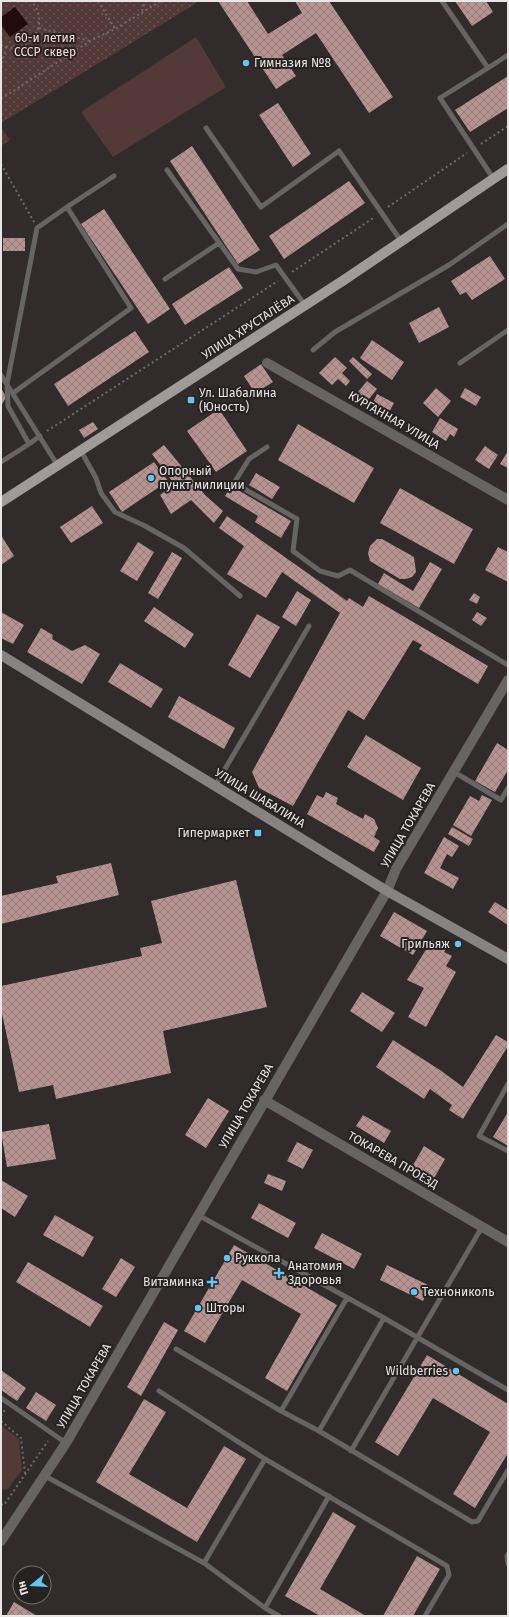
<svg xmlns="http://www.w3.org/2000/svg" width="509" height="1617" font-family="'Fira Sans',sans-serif">
<defs>
<pattern id="park-dots" width="8" height="8" patternUnits="userSpaceOnUse"><rect width="8" height="8" fill="#533937"/><path d="M2 2h.1M6 6h.1" fill="none" stroke="#6c5654" stroke-width="1.8" stroke-linecap="round"/></pattern>
<pattern id="building-cross-hatch" width="8" height="8" patternUnits="userSpaceOnUse"><rect width="8" height="8" fill="#b79391"/><path d="M0 0l8 8M0 8l8-8" fill="none" stroke="#957c7a"/></pattern>
</defs>
<rect width="100%" height="100%" fill="#312c2b"/>
<path fill="#533937" d="M196 37 226 87 113 157 81 112Z
M1 1425 19 1439 22 1470 7 1490 1 1489Z"/>
<path fill="url(#park-dots)" d="M1 1H200L1 123Z
M1 128 10 140 1 146Z"/>
<path fill="#240b0b" d="M15 7 28 24 10 37 1 25V17Z"/>
<path fill="url(#building-cross-hatch)" d="M218 1H247L268 34 302 13 295 1H329L393 97 369 113 316 33 282 55 296 76 276 89Z
M455 1H486L493 12 472 26Z
M508 76V108L470 132 455 110Z
M278 103 311 154 293 167 259 115Z
M192 146 260 250 238 264 170 161Z
M349 181 365 203 284 259 269 236Z
M104 209 170 309 148 324 81 224Z
M3 238H25V251H3Z
M490 256 505 279 472 300 466 292 460 295 451 281Z
M229 267 243 288 185 325 172 304Z
M439 307 449 327 419 343 409 323Z
M135 331 149 352 68 406 54 384Z
M372 340 404 362 392 380 360 358Z
M335 357 347 368 342 373 350 381 346 386 338 379 332 385 319 373Z
M353 357 372 374 367 379 349 361Z
M261 364 273 382 255 393 244 376Z
M367 381 377 389 364 405 354 397Z
M1 388 6 397 1 406Z
M436 388 451 401 438 417 423 403Z
M465 388 481 397 476 406 460 397Z
M377 394 394 403 386 418 370 409Z
M219 409 247 451 216 472 187 431Z
M440 418 458 429 454 437 450 434 446 441 432 432Z
M93 422 98 429 84 438 79 430Z
M298 424 374 468 354 503 278 460Z
M164 445 205 495 223 511 214 523 191 500 171 514 160 495 165 491 163 487 172 481 152 454Z
M485 446 498 455 489 469 475 460Z
M508 451V468L500 464Z
M154 462 168 481 122 512 109 492Z
M256 473 280 487 272 499 249 485Z
M231 486 291 521 281 538 255 522 258 516 225 496Z
M400 488 473 529 454 564 380 523Z
M92 506 103 523 71 543 60 527Z
M227 516 347 601 349 598 363 607 369 596 488 666 478 684 419 649 422 645 413 640 364 720 348 710 293 806 259 788 252 772 340 613 282 572 266 598 227 574 244 546 219 528Z
M1 535 14 556 1 565Z
M377 539H382L414 557 416 572 412 577 406 579H400L370 561 368 553 370 546Z
M138 542 154 552 137 581 120 571Z
M498 547 508 552V582L485 570Z
M172 552 182 558 158 599 148 593Z
M430 562 442 569 419 608 378 584 384 573 413 591Z
M297 591 311 600 296 626 282 617Z
M474 593 480 597 477 604 469 600Z
M154 607 194 634 185 648 144 621Z
M1 612 24 625 13 644 1 638Z
M477 612 487 618 481 626 472 620Z
M257 614 280 627 250 678 228 665Z
M41 628 53 635 52 639 72 651 85 645 100 654 82 684 27 652Z
M120 663 163 689 151 708 108 682Z
M179 696 235 728 224 749 168 717Z
M366 735 421 768 403 800 347 767Z
M497 743 508 750V770L495 792 475 781Z
M326 792 338 798 336 804 363 819 365 814 374 819 378 828 374 837 380 841 374 852 307 814 317 795 323 798Z
M482 795 492 800 471 836 453 825 470 796 479 801Z
M452 827 473 839 469 846 448 834Z
M444 837 459 846 452 857 447 854 440 868 459 878 453 889 424 873Z
M111 863 119 895 1 924V896L58 883 56 876Z
M236 880 267 1007 163 1031 171 1073 56 1099 53 1085 19 1092 1 1009V986L142 956 140 948 162 943 151 901Z
M495 902 508 910V925L488 912Z
M394 912 427 931 413 955 380 936Z
M432 940 446 949 444 952 452 956 446 966 456 972 426 1027 408 1017 424 988 407 980Z
M362 992 395 1013 382 1032 350 1011Z
M496 1035 508 1042V1046L463 1119 449 1110 452 1105 430 1089 424 1099 376 1067 393 1040 440 1070 463 1087Z
M208 1098 229 1111 206 1148 185 1135Z
M508 1112V1146L493 1137Z
M363 1115 391 1131 384 1143 356 1126Z
M49 1124 56 1159 7 1167 1 1132Z
M297 1142 313 1150 303 1169 287 1161Z
M424 1146 445 1159 433 1180 412 1167Z
M268 1174 286 1181 282 1191 264 1183Z
M1 1180 28 1196 15 1217 1 1208Z
M259 1203 296 1223 288 1238 251 1218Z
M55 1215 94 1237 83 1257 43 1235Z
M322 1233 362 1254 354 1269 314 1248Z
M234 1245 337 1305 287 1391 265 1378 301 1314 242 1280 205 1343 184 1331Z
M121 1258 135 1267 116 1297 102 1289Z
M28 1262 103 1306 90 1327 16 1282Z
M387 1265 430 1286 423 1301 380 1280Z
M164 1322 178 1330 141 1396 127 1387Z
M427 1355 508 1404V1453L475 1508 453 1494 490 1432 433 1398 398 1456 375 1442Z
M1 1370 26 1388 17 1401 1 1390Z
M36 1392 56 1405 46 1421 26 1408Z
M144 1399 166 1412 129 1474 187 1508 224 1446 246 1459 197 1542 96 1482Z
M333 1512 356 1526 320 1589 366 1616H320L285 1596Z
M417 1556 440 1569 413 1616H383Z
M14 1602 37 1616H6Z"/>
<g fill="none" stroke-linecap="round" stroke-linejoin="round">
<path stroke="#706c6b" stroke-width="2" stroke-dasharray="2 3" stroke-linecap="butt" d="M98 1 115 29
M142 11 145 1
M39 28 90 41
M1 45C29 58 52 22 31 1
M1 68 6 47
M1 99 90 41 115 29 161 1
M481 144 508 126
M1 164 34 222
M388 207 467 153
M292 272 375 217
M47 431 278 281
M1 1416 5 1410
M1 1421 21 1438 25 1473
M1 1504 4 1505 48 1441"/>
<path stroke="#676464" stroke-width="5" d="M442 1 488 68 508 55
M488 68 440 98 493 178
M206 128 261 207 339 151 401 241
M167 170 238 269 256 272 276 265 305 305
M67 207 114 176
M165 279 219 243
M313 350 335 332 449 265 508 224
M460 363 508 330
M1 375 58 466
M29 444 40 436
M267 447 249 459 234 483 297 519 293 551 320 571 338 576 350 570 508 665
M81 451 96 478 101 493 115 512 145 526 184 548 240 596
M1 462 29 444 8 406 7 384 37 228 67 207 131 308 13 393
M454 772 501 800 508 788
M215 786 309 626
M508 1084 479 1136 508 1151
M198 1215 384 1318 319 1431
M347 1298 281 1411 319 1431 472 1522 478 1521 508 1470
M384 1318 508 1390
M176 1349 281 1411
M159 1391 265 1459 447 1566 449 1575 425 1616
M1 1398 66 1443
M351 1451 482 1227
M45 1476 204 1563 265 1608 279 1616
M508 1554 507 1556 508 1564
M204 1563 265 1459
M265 1608 329 1496"/>
<path stroke="#676464" stroke-width="10" d="M267 363 508 500
M387 891 396 869 508 680
M264 1100 508 1242"/>
<path stroke="#676464" stroke-width="10" d="M1 1541 66 1443 387 891"/>
<path stroke="#878383" stroke-width="10" d="M1 655 387 891 508 959"/>
<path stroke="#a09a9a" stroke-width="10" d="M1 502 344 280 508 169"/>
</g>
<g fill="#69c3f1" stroke="#272222" stroke-width="1.5">
<circle cx="246" cy="63" r="4"/>
<rect x="187" y="396" width="8" height="8" rx="2"/>
<circle cx="151" cy="478" r="4"/>
<rect x="254" y="829" width="8" height="8" rx="2"/>
<circle cx="458" cy="944" r="4"/>
<circle cx="227" cy="1258" r="4"/>
<path d="M277 1267h4v4h4v4h-4v4h-4v-4h-4v-4h4z"/>
<path d="M210 1276h4v4h4v4h-4v4h-4v-4h-4v-4h4z"/>
<circle cx="414" cy="1292" r="4"/>
<circle cx="198" cy="1308" r="4"/>
<circle cx="456" cy="1371" r="4"/>
</g>
<g text-anchor="middle" dominant-baseline="central" stroke-width="4" stroke-linejoin="round" paint-order="stroke">
<g font-size="12" fill="#fdd7d4" stroke="#272222">
<text x="45" y="38">60-и летия<tspan x="45" dy="14">СССР сквер</tspan></text>
</g>
<g font-size="12" fill="#e8e5e5" stroke="#272222" text-anchor="start">
<text x="254" y="63">Гимназия №8</text>
<text x="199" y="393">Ул. Шабалина<tspan x="199" dy="14">(Юность)</tspan></text>
<text x="159" y="471">Опорный<tspan x="159" dy="14">пункт милиции</tspan></text>
<text x="250" y="833" text-anchor="end">Гипермаркет</text>
<text x="450" y="944" text-anchor="end">Грильяж</text>
<text x="235" y="1258">Руккола</text>
<text x="288" y="1266">Анатомия<tspan x="288" dy="14">Здоровья</tspan></text>
<text x="204" y="1282" text-anchor="end">Витаминка</text>
<text x="422" y="1292">Технониколь</text>
<text x="206" y="1308">Шторы</text>
<text x="448" y="1371" text-anchor="end">Wildberries</text>
</g>
<g font-size="12" fill="#e8e5e5" stroke="#272222">
<text transform="translate(248 327) rotate(-33)">УЛИЦА ХРУСТАЛЁВА</text>
<text transform="translate(394 420) rotate(30)">КУРГАННАЯ УЛИЦА</text>
<text transform="translate(260 798) rotate(31)">УЛИЦА ШАБАЛИНА</text>
<text transform="translate(408 825) rotate(-60)">УЛИЦА ТОКАРЕВА</text>
<text transform="translate(246 1106) rotate(-60)">УЛИЦА ТОКАРЕВА</text>
<text transform="translate(393 1160) rotate(30)">ТОКАРЕВА ПРОЕЗД</text>
<text transform="translate(84 1386) rotate(-60)">УЛИЦА ТОКАРЕВА</text>
</g>
</g>
<rect width="509" height="1617" fill="none" stroke="#e8e5e5" stroke-width="4"/>
<g transform="translate(32 1585) rotate(252)"><circle r="19" fill="#272222" stroke="#747070"/>
<path d="M0-3L7 15L0 10L-7 15Z" fill="#69c3f1"/>
<text y="-6" font-size="11" font-weight="bold" text-anchor="middle" fill="#e8e5e5">Пн</text>
</g>
</svg>
